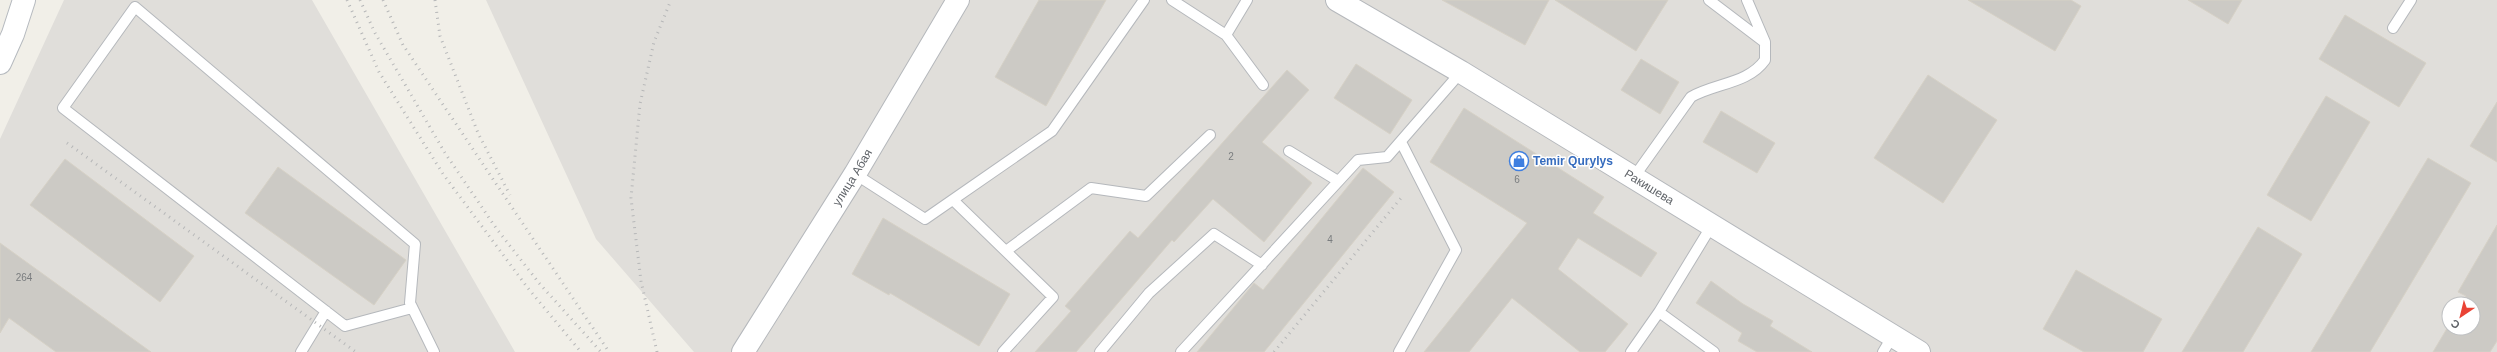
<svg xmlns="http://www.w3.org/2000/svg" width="2497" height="352" font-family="Arial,sans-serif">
<rect width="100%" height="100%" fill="#f1efe8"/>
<path fill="#e0deda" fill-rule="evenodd" d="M64 0H312L515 352H0V139Z
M486 0H2497V352H694L596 239ZM2449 304H2473V328H2449Z"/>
<path fill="#cccac5" stroke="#d6d1c6" d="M1039 0H1106L1046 106 995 77Z
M1442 0H1549L1525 45Z
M1555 0H1668L1636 51Z
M1968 0H2071L2081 6 2055 51Z
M2188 0H2242L2228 24Z
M2345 15 2426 63 2399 107 2319 59Z
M1641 59 1679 82 1660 114 1621 90Z
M1356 64 1412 100 1390 134 1334 98Z
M1287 70 1309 90 1262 142 1312 183 1264 242 1213 199 1174 242 1172 240 1076 352H1035L1071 311 1065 306 1130 231 1138 238Z
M1928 75 1997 120 1943 203 1874 158Z
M2326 96 2370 122 2311 221 2267 195Z
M2497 102V162L2470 146Z
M1464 108 1604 197 1593 213 1657 253 1641 277 1578 238 1558 269 1628 324 1605 352H1580L1512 298 1469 352H1424L1527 223 1430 162Z
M1721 111 1775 143 1757 173 1703 142Z
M2428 158 2471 183 2370 352H2311Z
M65 159 194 256 160 302 30 205Z
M278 167 406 260 374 305 245 213Z
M1363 168 1394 192 1264 352H1197L1254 283 1263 290Z
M883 218 1010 294 979 346 890 293 889 295 852 274Z
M2497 225V341L2490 352H2433L2449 325V328H2473V304H2461L2466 296 2458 292Z
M2258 227 2302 254 2243 352H2182Z
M0 243 151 352H56L9 318 0 333Z
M2076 270 2162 319 2143 352H2084L2043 329Z
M1711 281 1743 304 1773 321 1770 326 1812 352H1757L1738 341 1742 333 1696 303Z"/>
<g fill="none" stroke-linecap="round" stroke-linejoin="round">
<g stroke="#b5b8bc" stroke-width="12">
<path id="service" d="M1172 0 1226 35 1247 0
M1709 0 1763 41
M2393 28 2411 0
M1226 35 1263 85
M1289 151 1338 181
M855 174 925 219 1052 131 1144 0
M1634 177 1691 97C1715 83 1748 84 1765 60V42L1747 0
M953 200 1053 297 1003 352
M1006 251 1091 188 1146 196 1210 135
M412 308 345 326 63 108 135 7 415 244 410 303 434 352
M1659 312 1714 352
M301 352 326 311
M1100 352 1149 293 1214 234 1262 265
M1181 352 1358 160 1387 157 1461 72
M1399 352 1456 250 1401 142
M1631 352 1659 312 1712 225
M1883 352 1892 337"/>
</g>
<g stroke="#b5b8bc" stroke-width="24">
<g id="tertiary">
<path id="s1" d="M1337 0 1461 72 1919 352"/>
<path id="s2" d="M743 352 855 174 958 0"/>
</g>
</g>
<g stroke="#b6babf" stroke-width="24">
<path id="secondary" d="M0 63 13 34 24 0"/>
</g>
<use href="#service" stroke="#fff" stroke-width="10"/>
<use href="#tertiary" stroke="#fff" stroke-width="22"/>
<use href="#secondary" stroke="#fff" stroke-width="22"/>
<path stroke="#b6b7b8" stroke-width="3" stroke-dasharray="1 5" stroke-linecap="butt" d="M347 0 379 72 443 174 527 287 581 352
M360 0 375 33 445 153 496 228 539 283 601 352
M383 0 403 45 609 352
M435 0 440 36 478 133 510 195
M67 143 356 352
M657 352 641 281 631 198 640 104 654 42 671 0
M1274 352 1401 198"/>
</g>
<defs>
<g id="shop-ring" transform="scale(1)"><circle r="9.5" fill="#fff" stroke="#3f7fe0" stroke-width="1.5"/><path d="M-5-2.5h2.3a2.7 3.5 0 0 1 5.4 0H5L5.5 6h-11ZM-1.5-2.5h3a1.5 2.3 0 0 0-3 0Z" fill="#3f7fe0"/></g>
</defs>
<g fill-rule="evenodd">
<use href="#shop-ring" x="1519" y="161"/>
</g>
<g text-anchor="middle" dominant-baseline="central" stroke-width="3" stroke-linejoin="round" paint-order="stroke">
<g font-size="10" fill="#7a7d7f">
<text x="1231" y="156">2</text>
<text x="1517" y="179">6</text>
<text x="1330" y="239">4</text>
<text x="24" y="277">264</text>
</g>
<g font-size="12" font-weight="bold" fill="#366cbe" stroke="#fff" text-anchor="start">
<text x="1533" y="161">Temir Qurylys</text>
</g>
<g font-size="12" fill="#5f6368" stroke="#fff">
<text stroke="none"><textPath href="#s2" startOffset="206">улица Абая</textPath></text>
<text stroke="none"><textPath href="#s1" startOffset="364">Ракишева</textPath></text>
</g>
</g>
<g transform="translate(2461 316) rotate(215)"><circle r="19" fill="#ffffff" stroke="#bfc1c3"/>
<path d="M0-3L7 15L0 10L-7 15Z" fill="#ea4335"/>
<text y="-6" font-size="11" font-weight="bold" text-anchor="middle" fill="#5f6368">С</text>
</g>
</svg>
